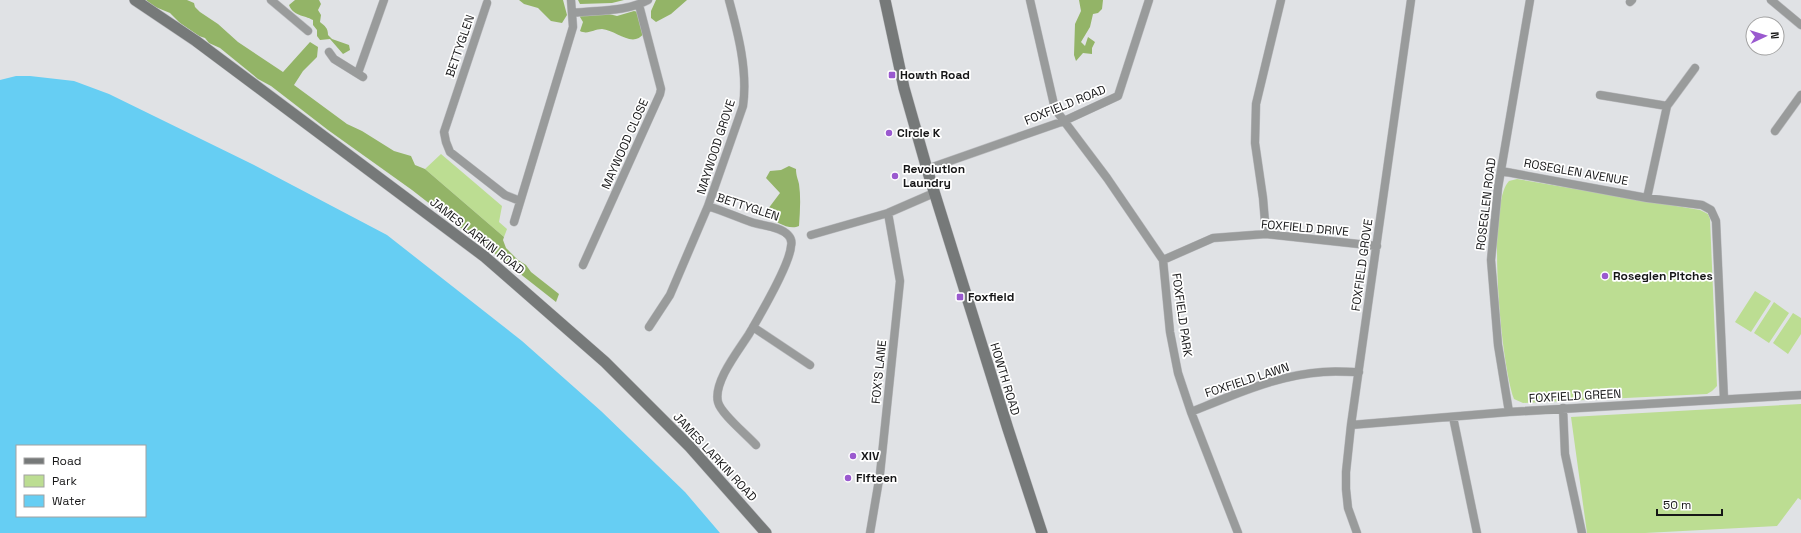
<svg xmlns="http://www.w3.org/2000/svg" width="1801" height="533" font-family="'Space Grotesk',sans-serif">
<rect width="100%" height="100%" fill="#e0e2e5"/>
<path fill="#bcdd92" d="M441 154 502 206 499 222 507 229 504 237 425 169Z
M1517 179 1700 210 1708 214 1710 219 1717 386 1712 391 1707 394 1523 403 1514 399C1501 366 1486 205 1509 181Z
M1755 291 1771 301 1751 332 1735 322Z
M1774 302 1789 313 1769 343 1754 333Z
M1793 313 1801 318V334L1788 354 1773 343Z
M1801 404V500L1798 498 1777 526 1645 533H1587L1571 417Z"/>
<path fill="#93b467" d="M146 0H187L194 3 195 7 200 12 218 24 238 42 283 72 310 42 318 47 317 57 303 71 294 85 347 124 362 131 394 151 411 156 415 165 425 169 504 237 503 240 506 248 518 260 526 265 531 272 559 294 556 302 495 254 491 247V241H489L486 244 466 232 412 190 328 130 271 86 258 79 220 48 209 43 205 38 199 36 180 23 170 13 153 6Z
M295 0H319L321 4 318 10 321 15 320 22C325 26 328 28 328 35L332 39 349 45 350 50 343 54 330 39 320 40 317 36V30L313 25V20C304 15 293 16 289 5Z
M519 0H563L567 15 562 23 551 21 538 8 524 4Z
M578 0H624L612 3 580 4Z
M656 0H687L671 14 656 22 651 18V11Z
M1079 0H1103L1102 9 1098 13 1093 14 1090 27 1081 42 1085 46 1088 37 1095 42 1092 48V54L1083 53 1076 61 1074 55 1075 24 1081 11Z
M634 11 638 12 644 33C633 49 616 30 602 29 594 29 588 35 580 31L583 22 580 17V13L601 12 617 16Z
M789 166 796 169C796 176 798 179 799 184 801 198 800 212 799 226 789 231 775 221 767 216L768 209 780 193 766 178 770 171 781 170Z"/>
<path fill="#66cef3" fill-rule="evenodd" d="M16 76H30L74 81 109 94 252 164 387 235 522 341 601 411 685 492 720 533H0V80ZM17 446H145V516H17Z"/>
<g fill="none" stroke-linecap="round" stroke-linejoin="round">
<g stroke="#bcbdc0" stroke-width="9">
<path id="minor" d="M271 0 308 31
M1030 0 1055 109 1107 178 1163 260 1170 332 1178 373 1191 412 1238 533
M1771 0 1801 25
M1630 2 1632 0
M487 3 444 132 446 142 450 152 505 195 520 201
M573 13C598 10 626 12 648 0
M329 52 334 59 363 77
M358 73 384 0
M1600 95 1667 106 1647 198
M1667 106 1695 68
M1775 131 1801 95
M927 169 1064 121 1118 96 1149 0
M1501 171 1647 198 1702 205 1711 210 1716 221 1724 399
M708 206 743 106C748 71 738 33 729 0
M514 222 573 27 571 0
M1266 234 1263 198 1255 143 1256 104 1281 0
M811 235 888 213 934 193
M1163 260 1213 238 1266 234 1377 246
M583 265 660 94 661 89 639 5
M649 327 670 295 708 206C723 211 737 217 751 222 762 226 780 226 788 235 791 238 792 242 791 246 790 264 759 317 749 334 739 350 713 382 718 402 721 414 746 434 756 445
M753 327 810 365
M1563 408 1565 454 1582 533
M1191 412C1233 395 1277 375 1323 372 1335 371 1347 372 1359 372
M1509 412 1498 345 1491 260 1498 188 1530 0
M1453 417 1477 533
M1351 425 1509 412 1801 395
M870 533 880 474 900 281 888 213
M1357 533 1348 508 1346 489V472L1351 425 1411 0"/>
</g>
<g stroke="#bcbdc0" stroke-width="12">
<path id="secondary" d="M135 0 196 41 485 257 605 362 690 447 766 533
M885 0 904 88 927 169 1008 429 1042 533"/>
</g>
<use href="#minor" stroke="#999b9b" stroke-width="8"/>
<use href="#secondary" stroke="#767979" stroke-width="11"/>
</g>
<g fill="#9a59cf" stroke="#fff" stroke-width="1.5">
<rect x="888" y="71" width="8" height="8" rx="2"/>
<circle cx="889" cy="133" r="4"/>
<circle cx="895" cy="176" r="4"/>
<circle cx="1605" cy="276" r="4"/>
<rect x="956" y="293" width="8" height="8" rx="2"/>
<circle cx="853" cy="456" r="4"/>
<circle cx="848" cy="478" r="4"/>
</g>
<g text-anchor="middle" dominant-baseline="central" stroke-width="3.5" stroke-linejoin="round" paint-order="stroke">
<g font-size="12" fill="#161617" stroke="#fff">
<text transform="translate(460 46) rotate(-71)">BETTYGLEN</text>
<text transform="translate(1065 105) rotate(-22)">FOXFIELD ROAD</text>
<text transform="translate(625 144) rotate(-66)">MAYWOOD CLOSE</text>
<text transform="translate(716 147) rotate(-72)">MAYWOOD GROVE</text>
<text transform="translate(1576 172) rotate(10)">ROSEGLEN AVENUE</text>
<text transform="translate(1486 204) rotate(-83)">ROSEGLEN ROAD</text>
<text transform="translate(748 207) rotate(18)">BETTYGLEN</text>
<text transform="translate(1305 228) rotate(5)">FOXFIELD DRIVE</text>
<text transform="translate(477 236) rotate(38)">JAMES LARKIN ROAD</text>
<text transform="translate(1362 265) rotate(-82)">FOXFIELD GROVE</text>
<text transform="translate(1182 315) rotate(82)">FOXFIELD PARK</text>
<text transform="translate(879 372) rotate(-84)">FOX'S LANE</text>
<text transform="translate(1005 379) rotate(73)">HOWTH ROAD</text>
<text transform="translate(1247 380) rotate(-18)">FOXFIELD LAWN</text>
<text transform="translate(1575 396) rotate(-3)">FOXFIELD GREEN</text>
<text transform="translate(715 457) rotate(47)">JAMES LARKIN ROAD</text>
</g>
<g font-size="12" font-weight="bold" fill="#161617" stroke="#fff" text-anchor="start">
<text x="900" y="75">Howth Road</text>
<text x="897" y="133">Circle K</text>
<text x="903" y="169">Revolution<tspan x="903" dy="14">Laundry</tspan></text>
<text x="1613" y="276">Roseglen Pitches</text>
<text x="968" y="297">Foxfield</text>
<text x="861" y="456">XIV</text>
<text x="856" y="478">Fifteen</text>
</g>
</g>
<rect x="16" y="445" width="130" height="72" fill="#ffffff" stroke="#a2a2a2"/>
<rect x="24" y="458" width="20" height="6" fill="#767979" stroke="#a2a2a2"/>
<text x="52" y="465" font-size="12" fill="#161617">Road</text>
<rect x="24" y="475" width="20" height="12" fill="#bcdd92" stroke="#a2a2a2"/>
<text x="52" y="485" font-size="12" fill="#161617">Park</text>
<rect x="24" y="495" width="20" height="12" fill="#66cef3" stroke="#a2a2a2"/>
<text x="52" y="505" font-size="12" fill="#161617">Water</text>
<g transform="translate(1765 36) rotate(86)"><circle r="19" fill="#ffffff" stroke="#a2a2a2"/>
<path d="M0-3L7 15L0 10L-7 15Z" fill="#9a59cf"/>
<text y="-6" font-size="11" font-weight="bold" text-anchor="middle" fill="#161617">N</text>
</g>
<path d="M1657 509v6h65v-6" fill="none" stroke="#161617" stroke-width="2"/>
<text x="1663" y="509" font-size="12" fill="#161617" stroke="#ffffff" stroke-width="3" paint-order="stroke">50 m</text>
</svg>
